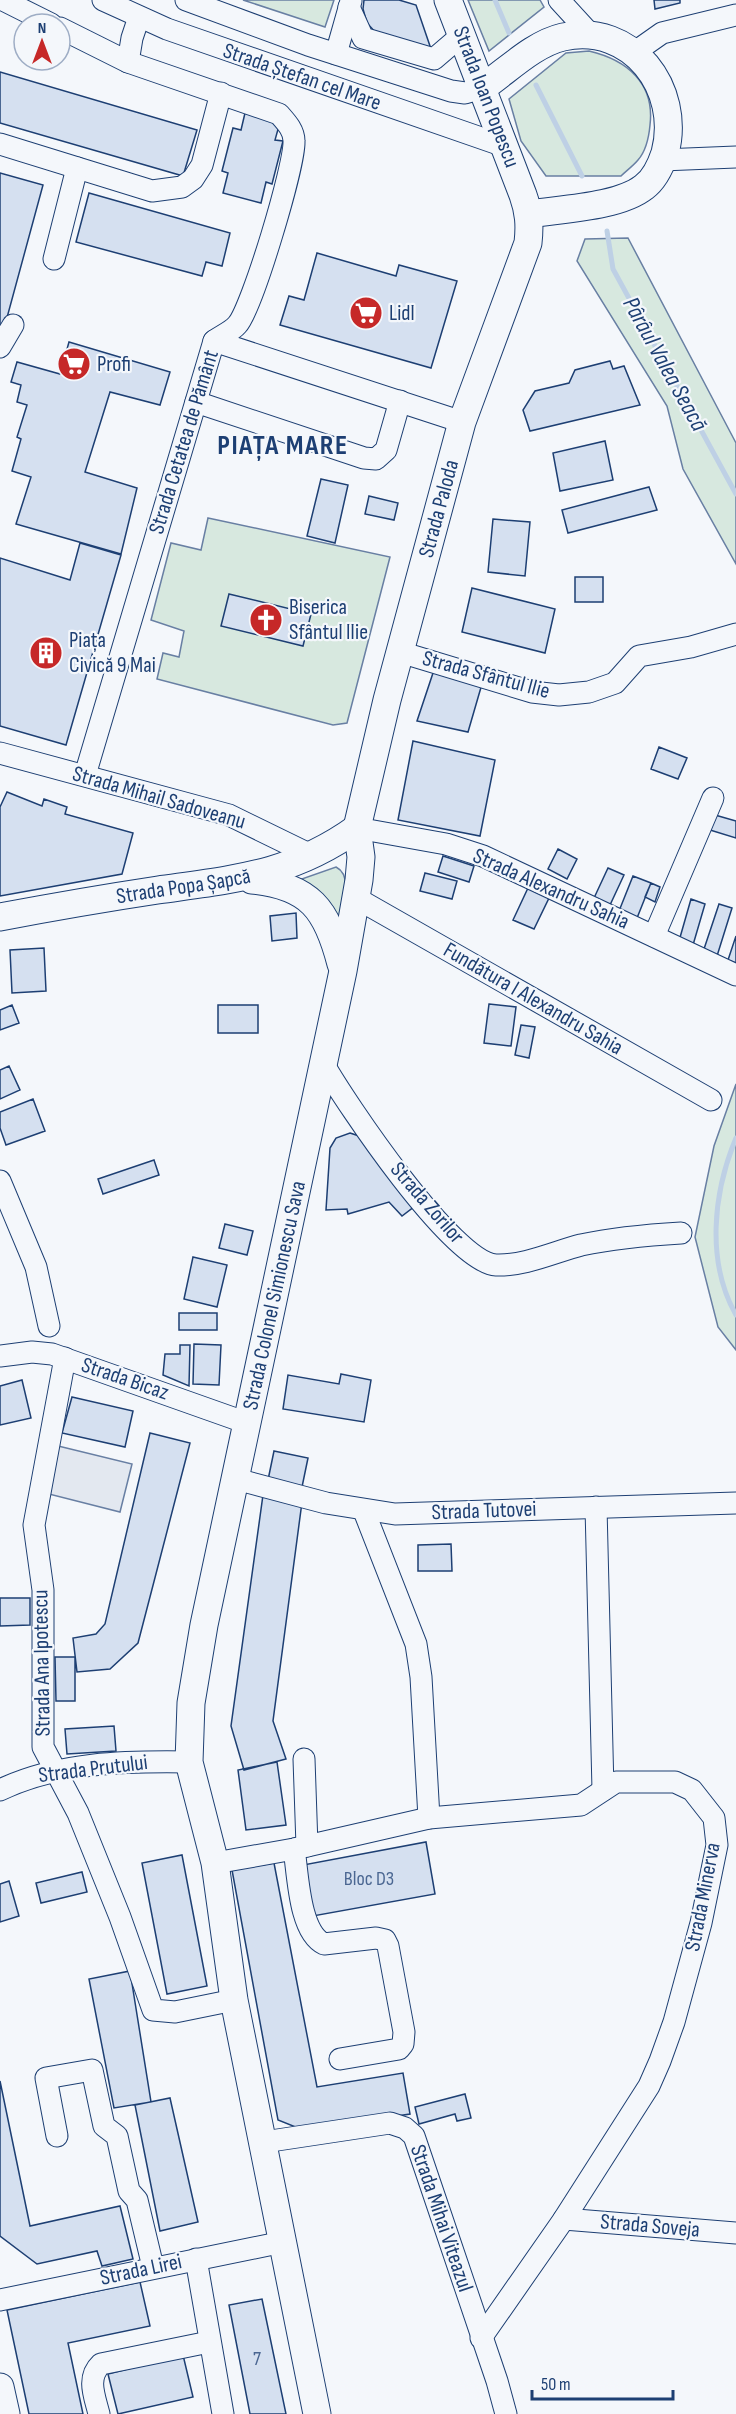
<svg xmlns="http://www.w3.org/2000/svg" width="736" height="2414" font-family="'Sofia Sans Condensed',sans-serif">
<rect width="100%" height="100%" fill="#f4f7fb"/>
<path fill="#d7e8df" stroke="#687fa3" stroke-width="1.5" d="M243 0H334L325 27Z
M468 0H540L544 7 489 51Z
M589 51C627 60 655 83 650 125 649 136 646 151 638 160 633 166 626 171 621 176H546L521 141 509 99 566 53Z
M628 238 736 443V564L683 469 667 406 577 261 585 239Z
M208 518 390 557 347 723 333 725 157 679 163 653 179 657 184 631 151 620 171 543 201 550Z
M336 867C354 876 342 906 339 921L296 881Z
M736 1084V1350L718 1327 695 1237 714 1146Z"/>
<path fill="#e3e8f0" stroke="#687fa3" stroke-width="1.5" d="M50 1444 132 1464 120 1512 41 1492Z"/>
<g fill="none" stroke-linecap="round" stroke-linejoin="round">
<path stroke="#bed0e5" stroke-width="5" d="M495 0 509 33
M536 85 582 176
M607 231 613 269 736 494
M736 1138C713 1193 706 1262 736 1315"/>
</g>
<path fill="#d5e0f0" stroke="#1d3f73" stroke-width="1.5" d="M364 0H399L416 5 431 49 376 33 367 23 363 9Z
M654 0H680V3L655 9Z
M0 72 197 130 183 176 0 123Z
M245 113 280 122 275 140 283 141 272 184 266 182 261 203 223 193 228 173 222 171 233 128 241 130Z
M0 173 43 185 5 325 0 327Z
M89 193 230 233 222 266 206 262 202 276 76 242Z
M317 253 396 276 399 265 457 281 431 368 280 325 289 296 304 300Z
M69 342 170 372 160 405 110 392 85 472 137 488 121 554 16 524 31 477 12 471 21 439 17 437 27 405 17 402 21 385 11 382 17 362 60 374Z
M610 361 613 369 624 366 640 405 530 431 523 410 535 391 569 383 575 370Z
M605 441 613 480 560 491 553 453Z
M321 479 348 485 335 543 307 536Z
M649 487 657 510 568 533 562 510Z
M369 496 398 503 394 520 365 514Z
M493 519 530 522 525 576 488 572Z
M80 543 121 555 66 745 0 726V558L70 580Z
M575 577H603V602H575Z
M472 588 555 609 545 653 462 632Z
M229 594 311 614 303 646 221 626Z
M436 664 484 677 468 732 417 721Z
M413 741 495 760 480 836 398 820Z
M659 747 687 758 678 779 651 769Z
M7 792 42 806 44 799 67 807 65 814 133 833 122 874 0 896V807Z
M715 815 736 821V838L710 830Z
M558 849 577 859 567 879 548 869Z
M443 856 474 866 469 882 438 872Z
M608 868 624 875 610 905 594 898Z
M425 873 457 881 452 899 420 891Z
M633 876 651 883 637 918 619 911Z
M651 883 660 887 655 902 645 897Z
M528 888 549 898 534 929 513 920Z
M691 899 705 904 693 945 679 941Z
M719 904 732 908 717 956 703 952Z
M296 913 297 938 272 941 270 916Z
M736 936V963L728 960Z
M44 948 46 991 12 993 10 950Z
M489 1004 516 1007 511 1046 484 1043Z
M12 1005 19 1023 0 1030V1010Z
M218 1005H258V1033H218Z
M521 1025 535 1027 529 1058 515 1055Z
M9 1066 20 1090 0 1099V1070Z
M33 1099 45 1131 6 1145 0 1128V1112Z
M350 1133 362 1137 415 1206 402 1216 389 1202 348 1214 347 1209 326 1210 330 1148 336 1138Z
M154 1160 159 1175 103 1194 98 1179Z
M225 1224 253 1231 247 1255 219 1248Z
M193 1257 227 1265 217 1307 184 1299Z
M179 1313H217V1330H179Z
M194 1344 221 1345 219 1385 193 1384Z
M180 1345H190L189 1386 163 1375 165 1354H180Z
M341 1374 371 1380 364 1422 283 1409 288 1375 339 1384Z
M22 1380 31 1418 0 1425V1386Z
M72 1397 133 1411 125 1447 62 1433Z
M150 1433 190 1443 138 1643 110 1669 77 1672 73 1638 96 1634 105 1624Z
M274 1451 308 1458 302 1487 268 1480Z
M263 1495 302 1502 273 1721 286 1759 244 1770 231 1726Z
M451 1544 452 1571H418V1545Z
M0 1598H30V1625L0 1626Z
M55 1657H75V1701H56Z
M114 1726 116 1751 67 1754 65 1729Z
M277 1762 286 1825 246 1830 238 1770Z
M426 1842 435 1894 313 1916 303 1865Z
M182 1855 207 1986 167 1994 142 1863Z
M274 1863 317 2087 403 2073 410 2114 303 2130 278 2120 232 1870Z
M82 1872 87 1892 41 1903 36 1883Z
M9 1881 19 1916 0 1922V1884Z
M130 1971 151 2102 114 2108 89 1979Z
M0 2081 30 2226 120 2206 133 2259 102 2266 97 2251 37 2264 0 2236Z
M465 2094 471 2118 457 2121 455 2114 419 2124 415 2107Z
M170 2098 198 2222 160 2231 135 2105Z
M140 2282 150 2326 68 2343 83 2414H29L7 2310Z
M262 2299 286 2414H250L229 2305Z
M183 2355 193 2397 118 2414 108 2374Z"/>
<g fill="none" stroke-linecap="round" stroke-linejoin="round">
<g stroke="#1d3f73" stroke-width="23">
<g id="minor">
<path d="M3 0 51 24"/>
<path d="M103 0 167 29 504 146"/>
<path d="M186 0 308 45 451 91 465 93 482 88"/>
<path d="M559 0 592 36"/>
<path d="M349 7 363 38 434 59 462 35"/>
<path d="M60 28 128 62 279 114C286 122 294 130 294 141 295 165 252 309 237 325 232 331 221 336 214 341L85 775"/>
<path d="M635 52 662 33 736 15"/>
<path d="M336 54 351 1"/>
<path d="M128 62 132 38 139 17"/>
<path d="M0 144 152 191 182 187 193 179 202 165 221 93"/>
<path d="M662 160 736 157"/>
<path d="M54 259 77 168"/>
<path d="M214 341 462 422"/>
<path d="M0 347 13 325"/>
<path d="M196 402 364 458 376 459 386 450 400 401"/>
<path d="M400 652 532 692 559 695 589 692 615 683 639 656 691 647 736 634"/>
<path d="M0 753 229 815 313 856"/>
<path d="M357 828 446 844 483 856 736 975"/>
<path d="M356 898 711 1100"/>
<path d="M654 936 713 798"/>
<path d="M323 1063C345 1102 453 1263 496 1265 525 1266 554 1252 581 1245 614 1238 647 1235 681 1233"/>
<path d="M0 1181 36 1267 49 1326"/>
<path d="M0 1356 32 1352 52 1354 247 1423"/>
<path d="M65 1358 34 1525 43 1590V1747L78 1813 120 1917 153 2010 175 2012 234 2000"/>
<path d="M236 1479 326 1503 395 1514 736 1503"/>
<path d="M596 1507 603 1790"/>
<path d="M364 1511 416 1644 421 1677 429 1818"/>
<path d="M304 1759 307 1846"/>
<path d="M0 1790C58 1762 126 1761 189 1762"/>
<path d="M294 1849C298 1874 299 1932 324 1944L376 1938 385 1940 388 1946 404 2032 403 2044 399 2049 340 2059"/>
<path d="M215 1863 294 1849 429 1818 581 1805 616 1782H675L692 1790 714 1818 717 1845 701 1923 674 2022 660 2061 649 2086 564 2219 481 2338"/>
<path d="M57 2136 46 2078 92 2070 104 2126 117 2136 129 2191 137 2200 153 2267"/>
<path id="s1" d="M264 2142 390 2123 405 2128 414 2136 497 2381 506 2414"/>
<path d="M564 2219 736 2233"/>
<path d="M196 2259 223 2414"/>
<path d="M0 2300 283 2242"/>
<path d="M99 2414C95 2397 86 2378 101 2364L209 2342"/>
</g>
</g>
<g stroke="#1d3f73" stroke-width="29">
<g id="major">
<path d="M482 88C507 71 533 44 563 37 632 22 682 89 665 153 661 165 655 179 644 187 619 207 561 209 530 214"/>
<path d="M252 880C310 886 327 909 341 964"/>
<path id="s2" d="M0 917C53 907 105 898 158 890 235 879 292 875 357 828"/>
<path d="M0 2387 6 2414"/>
<path id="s3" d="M317 2414 234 2000 215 1863 189 1762 191 1703 204 1625 343 971 359 880 361 857 357 828 387 700 462 422 528 243C530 225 529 212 523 195L448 0"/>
</g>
</g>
<use href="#minor" stroke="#f4f7fb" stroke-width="21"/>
<use href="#major" stroke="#f4f7fb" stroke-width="27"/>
</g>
<defs>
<g id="supermarket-disc" transform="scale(1.725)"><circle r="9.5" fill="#c62828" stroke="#f4f7fb"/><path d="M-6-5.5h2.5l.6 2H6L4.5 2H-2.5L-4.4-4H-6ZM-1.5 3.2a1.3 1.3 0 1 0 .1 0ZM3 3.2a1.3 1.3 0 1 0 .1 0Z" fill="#fff"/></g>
<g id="church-disc" transform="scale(1.725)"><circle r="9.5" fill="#c62828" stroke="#f4f7fb"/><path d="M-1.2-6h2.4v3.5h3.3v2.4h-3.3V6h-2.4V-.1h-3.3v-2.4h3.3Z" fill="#fff"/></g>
<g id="building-disc" transform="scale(1.725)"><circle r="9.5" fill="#c62828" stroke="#f4f7fb"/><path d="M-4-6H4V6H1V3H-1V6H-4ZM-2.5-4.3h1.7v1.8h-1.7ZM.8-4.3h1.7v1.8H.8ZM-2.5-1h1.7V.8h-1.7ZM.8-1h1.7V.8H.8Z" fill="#fff"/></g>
</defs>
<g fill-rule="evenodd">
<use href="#supermarket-disc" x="366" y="313"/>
<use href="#supermarket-disc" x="74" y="364"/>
<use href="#church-disc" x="266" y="620"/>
<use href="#building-disc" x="46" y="653"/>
</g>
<g text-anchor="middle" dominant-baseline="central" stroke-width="4.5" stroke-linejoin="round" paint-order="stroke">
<g font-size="20" fill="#4b6792">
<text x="369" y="1879">Bloc D3</text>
<text x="257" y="2359">7</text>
</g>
<g font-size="22" fill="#1d3f73" stroke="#f4f7fb">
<text transform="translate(302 77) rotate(19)">Strada Ștefan cel Mare</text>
<text transform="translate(486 97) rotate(69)">Strada Ioan Popescu</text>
<text transform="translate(184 442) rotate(-73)">Strada Cetatea de Pământ</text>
<text stroke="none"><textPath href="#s3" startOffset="1946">Strada Paloda</textPath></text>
<text transform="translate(486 675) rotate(15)">Strada Sfântul Ilie</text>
<text transform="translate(159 798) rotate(16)">Strada Mihail Sadoveanu</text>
<text stroke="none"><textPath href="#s2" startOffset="186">Strada Popa Șapcă</textPath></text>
<text transform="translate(551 889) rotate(24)">Strada Alexandru Sahia</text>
<text transform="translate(533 999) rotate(30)">Fundătura I Alexandru Sahia</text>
<text transform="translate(427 1203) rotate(49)">Strada Zorilor</text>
<text stroke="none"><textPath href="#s3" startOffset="1140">Strada Colonel Simionescu Sava</textPath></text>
<text transform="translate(125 1379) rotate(19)">Strada Bicaz</text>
<text transform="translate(484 1511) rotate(-2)">Strada Tutovei</text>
<text transform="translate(42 1663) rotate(-91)">Strada Ana Ipotescu</text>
<text transform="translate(93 1769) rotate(-7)">Strada Prutului</text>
<text transform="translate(703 1897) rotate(-79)">Strada Minerva</text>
<text stroke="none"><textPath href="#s1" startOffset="242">Strada Mihai Viteazul</textPath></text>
<text transform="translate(650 2226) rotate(5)">Strada Soveja</text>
<text transform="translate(141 2270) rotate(-12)">Strada Lirei</text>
</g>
<g font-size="22" fill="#1d3f73" stroke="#f4f7fb" text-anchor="start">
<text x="389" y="313">Lidl</text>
<text x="97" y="364">Profi</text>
<text x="289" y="607">Biserica<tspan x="289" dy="25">Sfântul Ilie</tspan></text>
<text x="69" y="640">Piața<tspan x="69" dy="25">Civică 9 Mai</tspan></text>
</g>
<g font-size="24" font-style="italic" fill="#1d3f73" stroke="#f4f7fb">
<text transform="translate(665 364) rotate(61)">Pârâul Valea Seacă</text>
</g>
<g font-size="28" font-weight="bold" letter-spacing="1.5" fill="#1d3f73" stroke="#f4f7fb">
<text x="283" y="445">PIAȚA MARE</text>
</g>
</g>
<g transform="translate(42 42)"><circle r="28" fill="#f4f7fb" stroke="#9eadc5" stroke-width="1.5"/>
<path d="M0-4.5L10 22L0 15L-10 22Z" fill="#c62828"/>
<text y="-9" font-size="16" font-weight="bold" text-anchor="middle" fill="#1d3f73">N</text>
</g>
<path d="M532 2390v9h141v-9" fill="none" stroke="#1d3f73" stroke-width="3"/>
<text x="541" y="2390" font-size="18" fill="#1d3f73" stroke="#f4f7fb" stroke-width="4.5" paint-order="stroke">50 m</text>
</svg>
